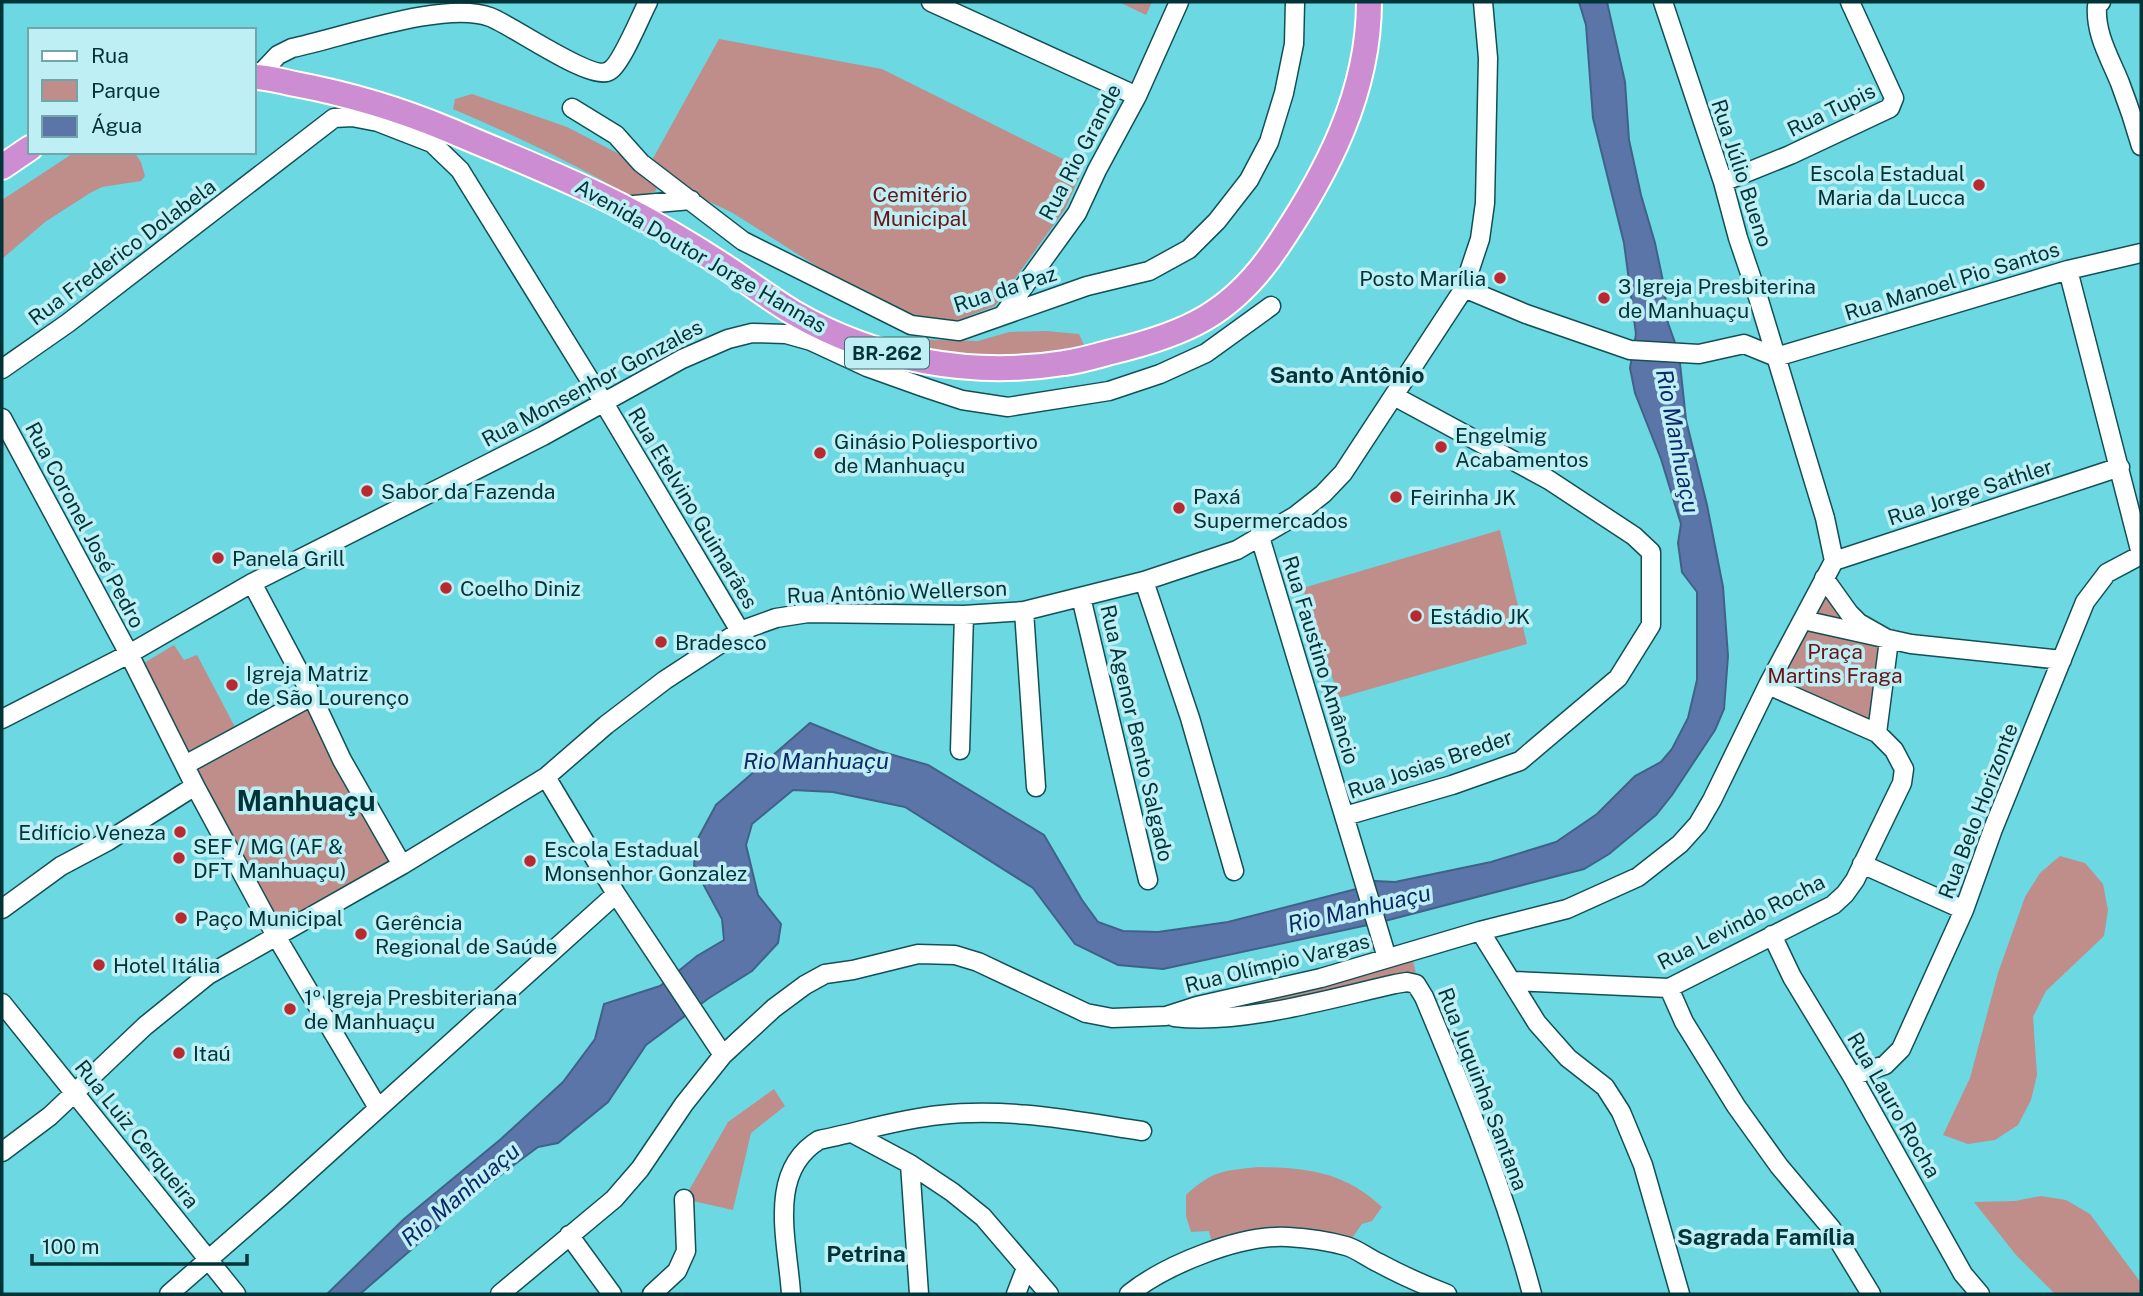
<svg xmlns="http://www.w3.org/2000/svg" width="2143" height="1296" font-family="'Public Sans',sans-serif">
<rect width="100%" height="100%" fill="#6bd8e2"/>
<path fill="#bf8e8a" d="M1119 2H1152L1146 15Z
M719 39 882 69 1083 169 1065 209 995 306 953 322 906 316 864 296 731 212 699 197 651 162Z
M472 94 567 127 623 156 657 183 656 191 632 200C613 185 592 175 571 164 532 144 493 126 453 109L455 99Z
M75 152H134L141 162 145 176 141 181 102 187 90 193 45 222 2 259V200Z
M1046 331 1079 334 1084 345 1079 351 991 361 899 347 901 339 978 341 1009 332Z
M1500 530 1527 644 1339 698 1303 588Z
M1824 578 1889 640 1877 733 1768 685Z
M174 645 184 660 197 655 235 727 189 754 144 663Z
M316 706 402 865 276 936 188 768 296 711Z
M2060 856 2085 863 2103 884 2108 910 2104 936 2046 991 2033 1017 2037 1075 2031 1100 2018 1125 1995 1140 1968 1144 1943 1135 1970 1078 1998 973 2025 897 2040 873Z
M1411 951 1419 988 1245 1015 1197 1006Z
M774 1089 785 1106 751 1133 733 1210 684 1199 728 1122Z
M1258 1167C1309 1168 1344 1172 1382 1207L1372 1221 1362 1224 1346 1246 1286 1236 1214 1251 1209 1231 1191 1232 1186 1216V1195C1213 1170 1223 1171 1258 1167Z
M2041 1196 2066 1200 2090 1214 2141 1283V1294H2055L2016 1255 1974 1202 2015 1201Z"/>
<path fill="#5b75a9" stroke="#406287" stroke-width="2" d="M1579 2H1607L1625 82 1629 140 1641 195 1655 243 1664 286 1668 323 1679 354 1686 420 1707 505 1723 587 1728 656 1724 709 1715 730 1672 795 1656 815 1609 854 1584 869 1377 923 1163 969 1118 965 1075 944 1033 888 905 807 833 792 793 790 752 824 746 845 758 895 781 924 778 943 752 971 709 998 646 1045 608 1102 558 1143 538 1147 479 1191 360 1294H327L404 1219 501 1139 563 1082 595 1039 604 1004 660 986 697 956 724 940 722 919 694 867 696 842 716 805 810 723 879 751 928 765 1044 835 1082 900 1098 922 1123 931 1158 932 1228 922 1364 887 1375 881 1395 882 1491 862 1556 842 1597 814 1635 776 1661 762 1672 749 1688 718 1697 680V592L1682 572 1678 543 1681 524 1661 459 1635 393 1630 368 1636 334 1624 243 1593 118 1586 25Z"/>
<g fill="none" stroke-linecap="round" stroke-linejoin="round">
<g stroke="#125056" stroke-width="21">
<path id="minor" d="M931 2 1137 96
M1663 2 1723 182 1738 238 1758 297 1825 518 1834 561
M2101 2 2097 6C2095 34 2110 58 2120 83 2128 104 2135 125 2141 146
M258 76 278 55 292 48C341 38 445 0 490 17 512 25 591 82 609 71 621 65 641 15 648 2
M572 108 616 135 641 163 743 241 911 325 959 331 1087 286 1149 271 1189 249 1217 221 1249 180 1269 142 1284 93 1294 44 1295 2
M1723 182 1790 155 1890 108 1894 98 1850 2
M622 206 691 200
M2068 270 2141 554
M1464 288 1526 314 1630 350 1699 354 1744 344 1776 357 2068 270 2141 253
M1004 314 1077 213 1097 170 1137 96 1179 2
M2 369 68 323 334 118 352 117 378 122 432 143 460 170 604 403 740 631
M2 418 129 654 195 786 276 936 378 1108
M1260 537 1387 958
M1834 561 2120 467
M1824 578 1849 613 1859 623 1889 640 1877 733
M1144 581 1190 718 1234 871
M252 583 312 696 342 760 402 865
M1081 597 1148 880
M1024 611 1036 787
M1803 620 1911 644 2062 660
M2 719 129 654 252 583 543 436 682 359 728 339 752 333 786 334 811 341 867 367 923 387 962 400 1008 407 1109 391 1160 374 1206 353 1271 306
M960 750 964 615
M185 765 312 696
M546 777 616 894 723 1055
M1345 816 1452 785 1520 761 1618 678 1651 625V552L1634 536 1549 480 1394 396
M1862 864 1964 910
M2 909 61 866 108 841 195 786
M1480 931 1537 1023 1568 1058 1605 1087 1621 1112 1643 1165 1680 1294
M1772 935 1792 977 1852 1076 1963 1274 1980 1294
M1513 981 1669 988 1833 905 1845 894 1855 880 1902 783 1904 769 1894 750 1877 733 1768 685
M1669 988 1684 1022 1736 1106 1779 1166 1831 1228 1871 1294
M2 1003 236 1294
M1174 1017C1241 1025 1328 999 1395 984L1407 982 1416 984 1424 997C1465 1095 1505 1192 1532 1294
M1852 1076 1885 1065 1901 1049 1964 910 1993 829 2085 602 2107 573 2141 555
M852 1133 910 1164 952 1192 983 1217 1049 1294
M2 1152 50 1116 145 1026 208 975 402 865 546 777 606 725 665 680 740 631 776 618 808 613 964 615 1024 611 1144 581 1237 550 1295 516 1323 494 1343 473 1463 290 1480 239 1485 203 1488 58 1483 2
M910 1164 919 1294
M569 1235 612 1294
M169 1294 280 1197 616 894
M500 1294 614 1199 640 1169 684 1104 723 1055 774 1008 805 985 825 974 853 970 918 954 955 955 978 962 1086 1013 1112 1018 1166 1016 1197 1006 1321 978 1480 931 1567 909 1638 877 1680 844 1698 824 1712 800 1768 685 1834 561
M652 1294 677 1271 686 1251 684 1199
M791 1294C788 1243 766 1172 819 1140 859 1132 899 1119 940 1115 1007 1107 1076 1121 1142 1131
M1016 1294 1026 1268
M1129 1294C1165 1265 1241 1234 1288 1237 1306 1238 1328 1241 1346 1246 1357 1249 1368 1258 1379 1263 1401 1275 1424 1285 1447 1294"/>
</g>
<g stroke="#fff" stroke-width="28">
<path id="highway" d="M254 77C267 77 281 81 295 84 348 94 399 109 449 130 507 155 565 177 621 206 658 225 695 247 730 270 751 284 772 300 794 313 875 360 971 378 1064 363 1080 361 1096 356 1111 352 1187 334 1233 313 1277 247 1327 173 1369 93 1369 2
M2 167 30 148"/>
</g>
<use href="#minor" stroke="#fff" stroke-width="18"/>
<use href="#highway" stroke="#cd8dd3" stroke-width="24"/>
</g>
<g fill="#b92930" stroke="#beeff4" stroke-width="2.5">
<circle cx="1979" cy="185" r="7"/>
<circle cx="1500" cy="278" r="7"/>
<circle cx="1604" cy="298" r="7"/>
<circle cx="1441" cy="447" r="7"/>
<circle cx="820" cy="453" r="7"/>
<circle cx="367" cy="491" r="7"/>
<circle cx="1396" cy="497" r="7"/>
<circle cx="1179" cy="508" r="7"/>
<circle cx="218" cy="558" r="7"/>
<circle cx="446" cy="588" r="7"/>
<circle cx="1416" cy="616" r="7"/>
<circle cx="661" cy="642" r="7"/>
<circle cx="232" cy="685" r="7"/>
<circle cx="180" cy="832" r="7"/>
<circle cx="179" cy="858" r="7"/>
<circle cx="530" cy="861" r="7"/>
<circle cx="181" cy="918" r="7"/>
<circle cx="361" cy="934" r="7"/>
<circle cx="99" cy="965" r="7"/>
<circle cx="290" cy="1009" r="7"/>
<circle cx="179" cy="1053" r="7"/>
</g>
<g text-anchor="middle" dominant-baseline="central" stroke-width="7" stroke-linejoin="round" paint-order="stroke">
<rect fill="#beeff4" stroke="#396c71" stroke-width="2" x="845" y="337.5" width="84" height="31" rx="5"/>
<g font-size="19" font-weight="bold" fill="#003439">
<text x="887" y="353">BR-262</text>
</g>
<g font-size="21" fill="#003439" stroke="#beeff4">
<text transform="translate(1831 110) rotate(-26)">Rua Tupis</text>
<text transform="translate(1080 152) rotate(-62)">Rua Rio Grande</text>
<text transform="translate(1742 173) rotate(72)">Rua Júlio Bueno</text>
<text transform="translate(122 252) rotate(-37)">Rua Frederico Dolabela</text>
<text transform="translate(701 256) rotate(30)">Avenida Doutor Jorge Hannas</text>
<text transform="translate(1952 281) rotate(-17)">Rua Manoel Pio Santos</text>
<text transform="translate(1005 289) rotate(-18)">Rua da Paz</text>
<text transform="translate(592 383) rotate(-28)">Rua Monsenhor Gonzales</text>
<text transform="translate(1970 492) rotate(-18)">Rua Jorge Sathler</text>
<text transform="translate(693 508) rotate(59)">Rua Etelvino Guimarães</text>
<text transform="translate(85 525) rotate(62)">Rua Coronel José Pedro</text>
<text transform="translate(897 592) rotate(-2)">Rua Antônio Wellerson</text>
<text transform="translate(1321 660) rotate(73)">Rua Faustino Amâncio</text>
<text transform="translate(1137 733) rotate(77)">Rua Agenor Bento Salgado</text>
<text transform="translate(1430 764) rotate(-19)">Rua Josias Breder</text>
<text transform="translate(1978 811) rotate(-69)">Rua Belo Horizonte</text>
<text transform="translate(1741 922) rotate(-27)">Rua Levindo Rocha</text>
<text transform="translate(1277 963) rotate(-14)">Rua Olímpio Vargas</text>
<text transform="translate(1483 1089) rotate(69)">Rua Juquinha Santana</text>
<text transform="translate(1894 1105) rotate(60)">Rua Lauro Rocha</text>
<text transform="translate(137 1134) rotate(51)">Rua Luiz Cerqueira</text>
</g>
<g font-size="21" fill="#003439" stroke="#beeff4" text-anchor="start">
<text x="1965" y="173" text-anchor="end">Escola Estadual<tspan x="1965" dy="24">Maria da Lucca</tspan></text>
<text x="1486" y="278" text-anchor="end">Posto Marília</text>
<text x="1618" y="286">3 Igreja Presbiterina<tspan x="1618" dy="24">de Manhuaçu</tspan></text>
<text x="1455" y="435">Engelmig<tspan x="1455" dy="24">Acabamentos</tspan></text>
<text x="834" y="441">Ginásio Poliesportivo<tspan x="834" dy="24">de Manhuaçu</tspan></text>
<text x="381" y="491">Sabor da Fazenda</text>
<text x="1193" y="496">Paxá<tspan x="1193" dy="24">Supermercados</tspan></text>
<text x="1410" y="497">Feirinha JK</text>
<text x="232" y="558">Panela Grill</text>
<text x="460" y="588">Coelho Diniz</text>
<text x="1430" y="616">Estádio JK</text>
<text x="675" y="642">Bradesco</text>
<text x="246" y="673">Igreja Matriz<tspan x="246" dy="24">de São Lourenço</tspan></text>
<text x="166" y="832" text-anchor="end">Edifício Veneza</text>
<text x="193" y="846">SEF / MG (AF &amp;<tspan x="193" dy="24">DFT Manhuaçu)</tspan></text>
<text x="544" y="849">Escola Estadual<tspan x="544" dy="24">Monsenhor Gonzalez</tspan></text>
<text x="195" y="918">Paço Municipal</text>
<text x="375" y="922">Gerência<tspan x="375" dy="24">Regional de Saúde</tspan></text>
<text x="113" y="965">Hotel Itália</text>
<text x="304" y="997">1º Igreja Presbiteriana<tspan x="304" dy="24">de Manhuaçu</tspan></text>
<text x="193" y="1053">Itaú</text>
</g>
<g font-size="21" fill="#681518" stroke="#beeff4">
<text x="920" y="194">Cemitério<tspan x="920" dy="24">Municipal</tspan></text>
<text x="1835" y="651">Praça<tspan x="1835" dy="24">Martins Fraga</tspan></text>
</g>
<g font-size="23" font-weight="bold" fill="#003439" stroke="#beeff4">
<text x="1347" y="374">Santo Antônio</text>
<text x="1766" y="1236">Sagrada Família</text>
<text x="866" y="1253">Petrina</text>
</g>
<g font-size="23" font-style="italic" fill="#0e2868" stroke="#beeff4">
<text transform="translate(1678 441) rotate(79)">Rio Manhuaçu</text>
<text x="816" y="760">Rio Manhuaçu</text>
<text transform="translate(1359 908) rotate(-13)">Rio Manhuaçu</text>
<text transform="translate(460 1194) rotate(-40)">Rio Manhuaçu</text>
</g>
<g font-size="28" font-weight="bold" fill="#003439" stroke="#beeff4">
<text x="306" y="800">Manhuaçu</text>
</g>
</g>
<rect width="2143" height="1296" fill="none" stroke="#003439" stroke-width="7"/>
<rect x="28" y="28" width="228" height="126" fill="#beeff4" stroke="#72a4a9" stroke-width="2"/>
<rect x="42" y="51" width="35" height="10" fill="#ffffff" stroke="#72a4a9" stroke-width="2"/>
<text x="91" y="63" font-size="21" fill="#003439">Rua</text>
<rect x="42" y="80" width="35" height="21" fill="#bf8e8a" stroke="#72a4a9" stroke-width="2"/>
<text x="91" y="98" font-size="21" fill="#003439">Parque</text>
<rect x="42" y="116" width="35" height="21" fill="#5b75a9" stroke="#72a4a9" stroke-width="2"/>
<text x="91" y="133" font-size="21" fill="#003439">Água</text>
<path d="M32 1254v10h215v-10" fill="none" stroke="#003439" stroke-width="3.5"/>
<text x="42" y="1254" font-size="21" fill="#003439" stroke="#beeff4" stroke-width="5" paint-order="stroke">100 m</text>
</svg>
